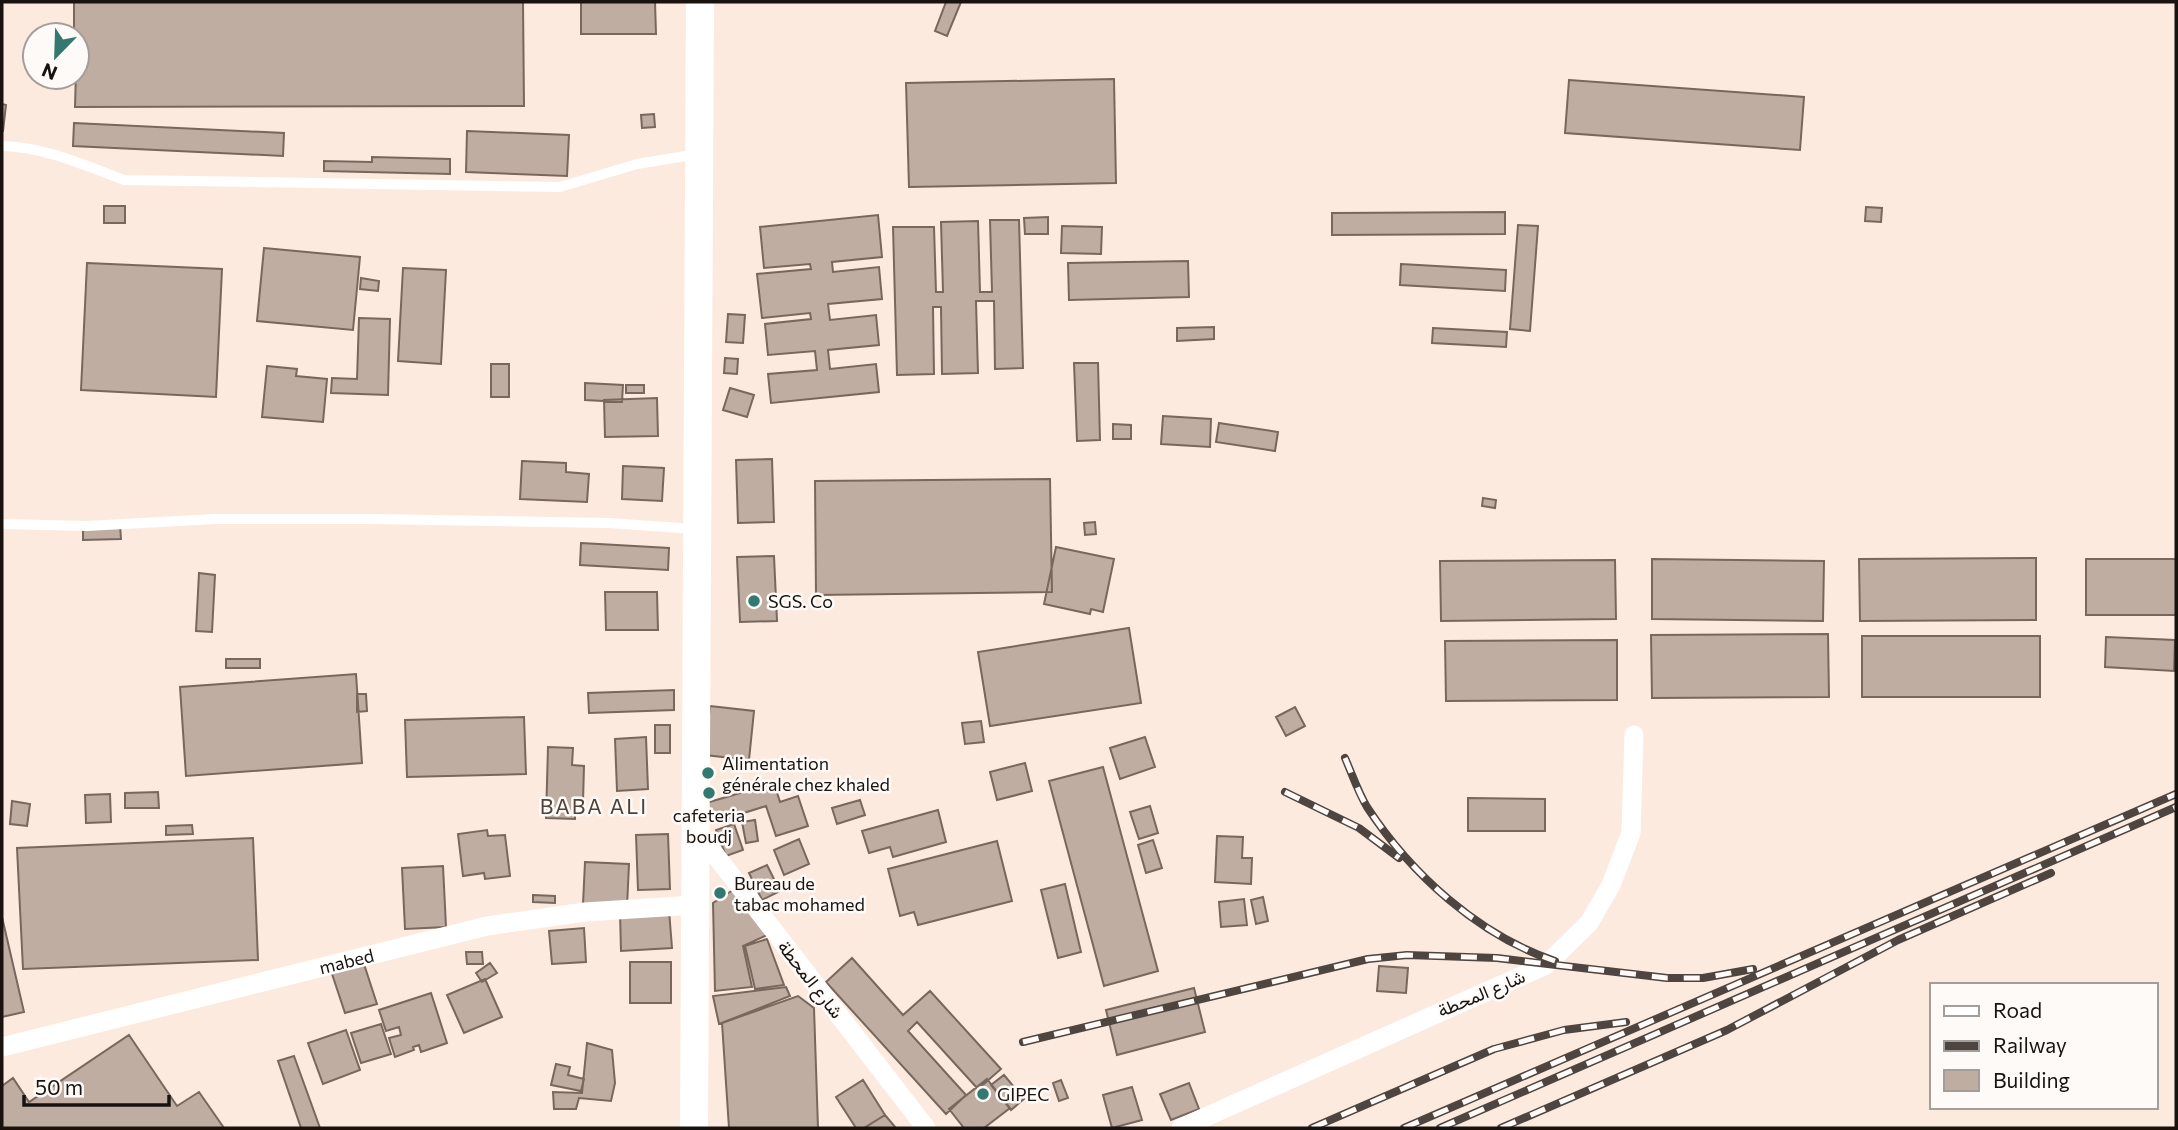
<svg xmlns="http://www.w3.org/2000/svg" width="2178" height="1130" font-family="Commissioner,Vazirmatn,sans-serif">
<rect width="100%" height="100%" fill="#fdeadf"/>
<path fill="#bfada2" stroke="#77675d" stroke-width="2" d="M74 2H523L524 106 75 107 77 35H74Z
M581 2H655L656 34H581Z
M946 2H961L947 36 935 31Z
M1114 79 1116 183 909 187 906 83Z
M1569 80 1804 97 1800 150 1565 133Z
M2 104 6 105 3 131H2Z
M654 114 655 127 642 128 641 115Z
M74 123 284 133 283 156 73 146Z
M467 131 569 135 567 176 466 172Z
M372 157 450 159V174L324 171V161L372 162Z
M104 206H125V223H104Z
M1866 207 1882 208 1881 222 1865 221Z
M1505 212V234L1332 235V213Z
M878 215 882 257 832 262 833 272 879 267 882 299 828 304 830 320 876 315 879 345 828 350 830 369 876 364 879 392 771 403 768 374 817 370 815 351 768 355 765 324 811 319 810 313 762 318 757 274 811 269 810 264 764 268 760 227Z
M1048 217V234H1025L1024 218Z
M990 220H1019L1023 368 995 369 994 301H976L978 373 942 374 941 307H933L934 374 897 375 893 227H934L936 292H943L941 222 978 221 980 292H992Z
M1518 225 1538 226 1530 331 1510 329Z
M1062 226 1102 227 1101 254 1061 253Z
M264 248 360 257 353 330 257 321Z
M1188 261 1189 297 1069 300 1068 263Z
M87 263 222 269 216 397 81 390Z
M1401 264 1506 270 1505 291 1400 285Z
M403 268 446 270 441 364 398 361Z
M361 278 379 281 378 291 360 289Z
M728 314 745 315 743 343 726 342Z
M359 318 390 319 388 395 331 393 332 378 357 379Z
M1214 327V339L1177 341V328Z
M1433 328 1507 332 1506 347 1432 343Z
M725 358 738 359 737 374 724 373Z
M1074 363H1098L1100 440 1077 441Z
M491 364H509V397H491Z
M267 366 297 369 296 376 327 379 323 422 262 417Z
M585 383 623 385 622 402 585 400Z
M626 385H644V393H626Z
M730 388 754 395 747 417 723 410Z
M657 398 658 436 605 437 604 400Z
M1163 416 1211 419 1210 447 1161 444Z
M1219 423 1278 432 1275 451 1216 442Z
M1113 424 1131 425V439H1113Z
M772 459 774 522 738 523 736 460Z
M522 461 566 463V472L589 474 587 502 520 499Z
M623 466 664 468 662 501 622 499Z
M1050 479 1052 592 816 595 815 481Z
M1483 498 1496 500 1495 508 1482 506Z
M1095 522 1096 534 1085 535 1084 523Z
M120 525 121 539 83 540V526Z
M581 543 669 548 668 570 580 565Z
M1056 547 1114 559 1103 612 1091 609 1090 614 1044 604Z
M774 556 777 621 740 622 737 557Z
M2036 558V620L1860 621 1859 559Z
M1652 559 1824 561 1823 621 1652 619Z
M2086 559H2176V615H2086Z
M1615 560 1616 619 1441 621 1440 561Z
M199 573 215 575 212 632 196 631Z
M605 592H657L658 630H606Z
M1129 628 1141 703 990 726 978 652Z
M1828 634 1829 697 1652 698 1651 635Z
M1862 636H2040V697H1862Z
M2106 637 2175 640 2174 671 2105 667Z
M1617 640V700L1446 701 1445 641Z
M226 659H260V668H226Z
M356 674 362 763 186 776 180 687Z
M674 690V710L589 713 588 693Z
M357 694H366L367 711 357 712Z
M710 706 754 711 749 760 705 755Z
M1295 707 1305 726 1286 736 1276 717Z
M524 717 526 774 407 777 405 720Z
M981 721 984 742 965 744 962 723Z
M655 725H670V753H655Z
M646 737 648 789 617 791 615 739Z
M1145 737 1155 767 1120 779 1110 748Z
M548 747 573 748 572 765 584 766 583 802H575V819L546 818Z
M1025 763 1032 791 997 800 990 772Z
M1103 767 1158 971 1104 986 1049 781Z
M774 783 780 802 798 796 808 826 776 836 766 806 712 823 706 803Z
M158 792 159 808H125V793Z
M110 794 111 822 86 823 85 795Z
M1468 798 1545 799V831H1468Z
M860 800 865 815 837 824 832 808Z
M12 801 30 804 27 826 10 824Z
M1150 806 1158 833 1139 839 1130 812Z
M938 810 946 842 893 857 890 847 869 853 862 831Z
M755 820 758 841 746 843 742 822Z
M734 824 743 850 726 856 716 830Z
M192 825 193 834 166 835V826Z
M487 830 488 836 505 835 510 876 485 879 484 873 463 876 458 834Z
M668 834 670 889 638 890 636 835Z
M1217 836 1243 837 1242 858H1252L1251 884 1215 882Z
M253 838 258 960 23 969 17 848Z
M799 839 809 864 784 875 774 850Z
M1153 840 1162 868 1146 873 1138 845Z
M997 841 1012 901 918 925 914 912 900 916 888 869Z
M585 862 629 864 627 907 583 904Z
M767 865 780 891 762 900 749 873Z
M443 866 446 927 405 929 402 868Z
M1065 884 1081 952 1058 958 1041 890Z
M733 890 767 935 743 946 752 987 715 991 713 903Z
M533 895 555 896V903L533 902Z
M1263 897 1268 921 1256 924 1251 900Z
M1244 899 1247 925 1221 927 1219 902Z
M669 910 672 948 621 951 620 912Z
M2 917 24 1012 2 1017Z
M584 928 586 962 552 964 549 931Z
M767 939 784 985 755 989 745 946Z
M466 952H482L483 964H467Z
M852 958 903 1015 930 991 1001 1069 978 1089 917 1022 908 1031 966 1095 946 1114 826 982Z
M363 961 377 1004 345 1013 331 971Z
M630 962H671V1003H630Z
M490 963 497 973 482 982 476 973Z
M1379 966 1408 968 1406 993 1377 991Z
M485 979 502 1017 464 1033 447 995Z
M786 987 790 996 719 1024 713 996Z
M1194 988 1205 1032 1117 1055 1106 1010Z
M431 993 447 1043 421 1052 419 1045 413 1047 414 1050 395 1057 389 1038 401 1035 399 1027 386 1031 379 1010Z
M798 996 814 1008 818 1128H729L722 1023Z
M381 1024 391 1054 361 1063 351 1033Z
M346 1030 360 1070 323 1084 308 1043Z
M129 1035 177 1106 199 1092 224 1128H2V1086L13 1078 29 1102Z
M587 1043 612 1050 615 1083 611 1101 579 1098 576 1109H554L553 1092 582 1093Z
M294 1056 320 1128H301L278 1061Z
M556 1064 570 1067 568 1075 584 1079 581 1091 551 1085Z
M1004 1075 1024 1099 1011 1110 991 1085Z
M987 1079 1010 1108 984 1128H964L949 1109Z
M863 1080 885 1115 864 1128H856L836 1097Z
M1061 1080 1068 1098 1059 1101 1053 1083Z
M1189 1083 1199 1109 1171 1120 1160 1094Z
M1132 1087 1142 1120 1112 1128 1103 1095Z
M885 1115 896 1128H864Z"/>
<g fill="none" stroke-linecap="round" stroke-linejoin="round">
<path stroke="#fff" stroke-width="10" d="M2 146C45 147 84 165 124 180L560 187 637 164 698 154
M2 524 87 526 215 519H370L609 523 694 529"/>
<g stroke="#fff" stroke-width="19">
<path d="M696 830 926 1128"/>
<path id="s1" d="M2 1047 487 926 585 912 696 905"/>
<path d="M1181 1128 1546 965 1589 923 1611 885 1631 833 1634 735"/>
</g>
<path stroke="#fff" stroke-width="28" d="M694 1128 700 2"/>
<g stroke="#4e4540" stroke-width="8">
<path id="rail" d="M1345 758C1352 774 1358 792 1367 807 1411 874 1478 935 1555 961
M1285 792 1359 828 1399 858
M1023 1042 1368 959 1407 955 1497 958 1667 978H1703L1753 969
M1312 1128 1494 1049 1564 1030 1626 1022
M1404 1128 2176 794
M1440 1128 2176 807
M1501 1128 1727 1030 1898 940 2051 873"/>
</g>
<use href="#rail" stroke="#fefaf8" stroke-width="5" stroke-dasharray="16" stroke-linecap="butt"/>
</g>
<g fill="#337971" stroke="#fefaf8" stroke-width="2.5">
<circle cx="754" cy="601" r="7"/>
<circle cx="708" cy="773" r="7"/>
<circle cx="709" cy="793" r="7"/>
<circle cx="720" cy="893" r="7"/>
<circle cx="983" cy="1094" r="7"/>
</g>
<g text-anchor="middle" dominant-baseline="central" stroke-width="5" stroke-linejoin="round" paint-order="stroke">
<g font-size="18" fill="#19130f" stroke="#fefaf8" text-anchor="start">
<text x="768" y="601">SGS. Co</text>
<text x="722" y="763">Alimentation<tspan x="722" dy="21">générale chez khaled</tspan></text>
<text x="709" y="815" text-anchor="middle">cafeteria<tspan x="709" dy="21">boudj</tspan></text>
<text x="734" y="883">Bureau de<tspan x="734" dy="21">tabac mohamed</tspan></text>
<text x="997" y="1094">GIPEC</text>
</g>
<g font-size="18" fill="#19130f" stroke="#fefaf8">
<text stroke="none"><textPath href="#s1" startOffset="355">mabed</textPath></text>
<text transform="translate(811 979) rotate(52)">شارع المحطة</text>
<text transform="translate(1481 993) rotate(-23)">شارع المحطة</text>
</g>
<g font-size="21" letter-spacing="2" fill="#504239" stroke="#fefaf8">
<text x="594" y="805">BABA ALI</text>
</g>
</g>
<rect width="2178" height="1130" fill="none" stroke="#19130f" stroke-width="7"/>
<rect x="1930" y="983" width="228" height="126" fill="#fefaf8" stroke="#a29e9b" stroke-width="2"/>
<rect x="1944" y="1006" width="35" height="10" fill="#ffffff" stroke="#a29e9b" stroke-width="2"/>
<text x="1993" y="1018" font-size="21" fill="#19130f">Road</text>
<rect x="1944" y="1041" width="35" height="10" fill="#4e4540" stroke="#a29e9b" stroke-width="2"/>
<text x="1993" y="1053" font-size="21" fill="#19130f">Railway</text>
<rect x="1944" y="1070" width="35" height="21" fill="#bfada2" stroke="#a29e9b" stroke-width="2"/>
<text x="1993" y="1088" font-size="21" fill="#19130f">Building</text>
<g transform="translate(56 56) rotate(203)"><circle r="33" fill="#fefaf8" stroke="#a29e9b" stroke-width="2"/>
<path d="M0-5L12 26L0 18L-12 26Z" fill="#337971"/>
<text y="-10" font-size="19" font-weight="bold" text-anchor="middle" fill="#19130f">N</text>
</g>
<path d="M24 1095v10h145v-10" fill="none" stroke="#19130f" stroke-width="3.5"/>
<text x="35" y="1095" font-size="21" fill="#19130f" stroke="#fefaf8" stroke-width="5" paint-order="stroke">50 m</text>
</svg>
